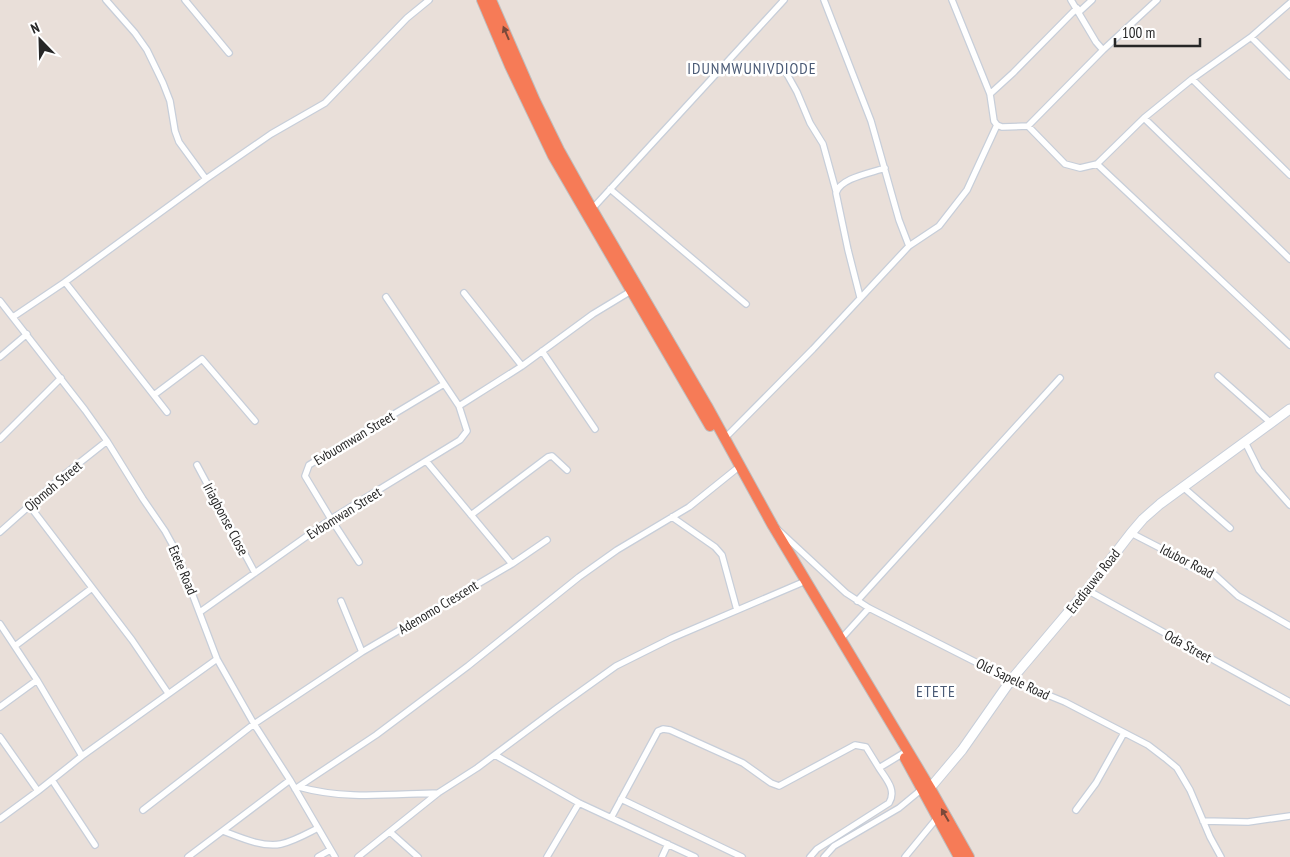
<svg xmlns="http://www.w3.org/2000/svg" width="1290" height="857" font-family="'PT Sans Narrow',sans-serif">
<rect width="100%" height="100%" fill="#e9dfd9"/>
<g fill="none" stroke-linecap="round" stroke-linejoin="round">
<g stroke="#c7ced9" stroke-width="8">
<path id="street" d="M106 0 135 33 147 50 163 83 170 101 175 131 179 142 206 179
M185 0 229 53
M824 0 871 121 899 220 909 246
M952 0 990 94 994 121 997 125 1002 127 1028 126 1065 164 1080 168 1097 164 1144 118 1192 79 1251 37 1290 3
M1071 0 1096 42 1103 50
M1079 12 1092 0
M1251 37 1290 76
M783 67 797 92 810 123 823 144 836 191
M1192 79 1290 175
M990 94 1013 73 1077 8
M1144 118 1290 259
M1028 126 1103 50 1157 0
M1097 164 1290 345
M610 189 746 304
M592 209 784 0
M65 282 167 412
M464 293 522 366
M860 297 848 250 836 193C840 178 871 173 885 168
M0 301 85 410 107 441 143 499 165 531 176 551 217 659 254 724 290 780 335 857
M13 317 65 282 206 179 271 134 325 103 407 18 429 0
M542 351 595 429
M0 357 27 334
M1218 376 1271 423
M154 395 202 359 255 421
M459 406 522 366 593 314 631 291
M0 439 61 378
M724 439 813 349 909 246 939 226 967 190 997 125
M1245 442 1259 470 1290 505
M197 465 255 573
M1183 487 1230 528
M29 505 132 640 168 693
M471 515 548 457 552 456 567 470
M672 517 715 547 722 555 737 610
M776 528 846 593 869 608 1011 680 1065 702 1148 745 1165 758 1177 768 1190 790 1210 837 1221 857
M0 532 64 475 107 441
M1131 533 1166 551 1188 566 1215 575 1238 596 1290 626
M359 562 331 519 305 476 309 465 444 384
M512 564 547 540
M1087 590 1290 702
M341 601 362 652
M857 601 1060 378
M200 612 331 519 460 440 467 431 459 406 386 297
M0 624 37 680 82 756
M840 640 869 608
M15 646 92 588
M0 707 37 680
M0 737 38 791
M495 755 579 803 695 857
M52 780 95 845
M299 787C345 800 391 794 438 793
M295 789 376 735 468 666 579 577 617 550 689 507 735 470
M621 799 742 857
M143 810 254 724 362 652 512 564 427 462
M1076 810 1096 783 1124 733
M611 818 658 731 663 729 670 730 743 763 771 783 779 786 855 745 866 747 879 768 902 754
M0 819 38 791 82 756 217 659
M1203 821 1248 822 1290 816
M223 831C239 837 263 848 281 844 294 841 306 834 318 828
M390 832 418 857
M188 857 290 780
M318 857 330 850
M358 857 438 793 477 768 556 709 616 666 672 638 801 583
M547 857 579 803
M662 857 668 844
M810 857 817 849 889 803C897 790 886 779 879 768
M824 857 834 846 899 808 922 789
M905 857 937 818"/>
</g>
<g stroke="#c7ced9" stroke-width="11">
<path id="secondary" d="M930 788 962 750 1011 680 1087 590 1131 533 1143 519 1160 504 1290 409"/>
</g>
<g stroke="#bebebe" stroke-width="12">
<path id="highway" d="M482 0 510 66 553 156 710 426
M491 0 535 101 559 150 592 209 707 406 773 526 930 788 969 857
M905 758 959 857"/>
</g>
<use href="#street" stroke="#fff" stroke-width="5.5"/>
<use href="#secondary" stroke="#fff" stroke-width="9"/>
<use href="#highway" stroke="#f67b57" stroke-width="10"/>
</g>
<defs><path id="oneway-solid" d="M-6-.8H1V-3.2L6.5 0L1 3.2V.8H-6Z" transform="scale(1.25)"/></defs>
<g fill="#7a493a">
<use href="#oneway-solid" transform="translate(506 33) rotate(-113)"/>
<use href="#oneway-solid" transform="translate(945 815) rotate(-120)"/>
</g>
<g text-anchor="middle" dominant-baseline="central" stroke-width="5" stroke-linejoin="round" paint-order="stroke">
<g font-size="14" fill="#272727" stroke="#fff">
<text transform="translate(354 438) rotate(-31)">Evbuomwan Street</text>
<text transform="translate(53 486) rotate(-40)">Ojomoh Street</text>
<text transform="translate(344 513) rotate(-32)">Evbomwan Street</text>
<text transform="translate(226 519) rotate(62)">Iriagbonse Close</text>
<text transform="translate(1187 561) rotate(27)">Idubor Road</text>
<text transform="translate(183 570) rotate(67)">Etete Road</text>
<text transform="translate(1093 581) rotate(-52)">Erediauwa Road</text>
<text transform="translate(438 607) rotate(-31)">Adenomo Crescent</text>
<text transform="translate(1188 646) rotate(29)">Oda Street</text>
<text transform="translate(1013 679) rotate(25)">Old Sapele Road</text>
</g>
<g font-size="16" letter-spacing="1" fill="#4a5a75" stroke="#fff">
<text x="752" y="68">IDUNMWUNIVDIODE</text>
<text x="936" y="691">ETETE</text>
</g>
</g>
<g transform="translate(40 40) rotate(337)" stroke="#ffffff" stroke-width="4" paint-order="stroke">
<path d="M0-4L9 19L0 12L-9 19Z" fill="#272727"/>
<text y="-8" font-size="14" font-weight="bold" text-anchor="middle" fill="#272727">N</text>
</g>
<path d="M1115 38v8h85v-8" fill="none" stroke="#272727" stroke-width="2.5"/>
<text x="1122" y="38" font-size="15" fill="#272727" stroke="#ffffff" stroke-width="4" paint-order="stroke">100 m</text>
</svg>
